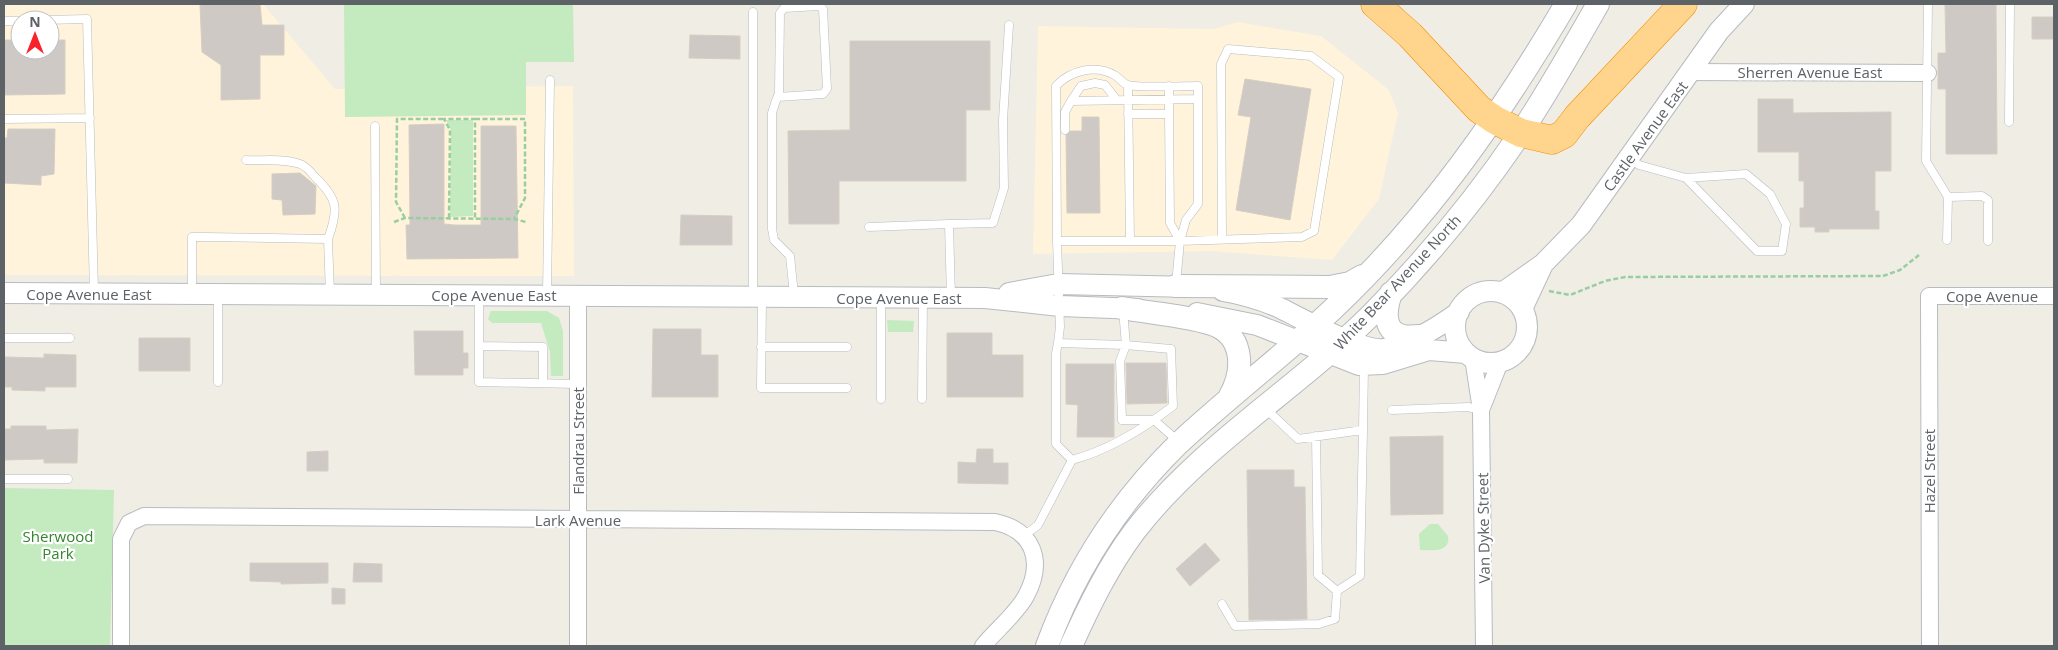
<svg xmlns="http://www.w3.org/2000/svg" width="2058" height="650" font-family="'Open Sans',sans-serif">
<rect width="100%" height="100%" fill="#f0ede5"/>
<path fill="#fff3db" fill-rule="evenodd" d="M4 4H263L335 89 573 86 574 276 4 275ZM20 20H50V50H20Z
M1238 22 1321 36 1389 90 1398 113 1379 199 1332 260 1210 251 1033 254 1038 26 1214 29Z"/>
<path fill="#c4eabf" d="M344 4H573L574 62H526V115L345 117Z
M446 120H473V216L450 217 451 130Z
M491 311H547L559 318 563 331V376H551L550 352 541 323H492L488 319Z
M887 320 914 321 913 332H888Z
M4 488 114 490 110 646H4Z
M1430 524H1438L1448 536C1451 553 1431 550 1420 550L1419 534Z"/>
<path fill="#cec9c4" stroke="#d6cec2" d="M200 4H260L262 25H284V55H260V99L221 100V65L202 52Z
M1945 5H1996L1997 154H1946V89H1938V53H1946Z
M2032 17H2054V39H2032Z
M690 35 740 36V59L689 58Z
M4 40H20V50H50V40H65V94L4 95Z
M850 41H990V110H966V181H839V224H789L788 131 850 130Z
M1245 79 1311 89 1290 220 1236 210 1251 117 1238 115Z
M1758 99H1793V113L1891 112V171H1875V211H1879V229H1829V232H1815V227H1800V208H1804V181H1799V152H1758Z
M1082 117H1099L1100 213H1067L1066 135 1070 131H1082Z
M444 124V224L454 225H481V126H516L518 258 407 259 406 225H410L409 125Z
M8 129H55L54 174 41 176V185L4 183V138H7Z
M300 173 316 186 315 214 283 215 282 200 272 199V174Z
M681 215 732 216V245H680Z
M653 329H701V355H718V397H652Z
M414 331H463V353H468V368H463V375H415Z
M947 333H992V355H1023V397H947Z
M139 338H190V371H139Z
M44 354 76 355V387H45V391L12 390V387H4V357L44 358Z
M1126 363H1166L1167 403 1127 404Z
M1066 364H1114V437H1077L1078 405 1066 404Z
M11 426H46V430L78 429 77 463H44V459L4 460V429H11Z
M1443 436V514L1391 515 1390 437Z
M977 449H993V463H1008V484L958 483V462L976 463Z
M328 451V471H307V452Z
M1247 470H1294V487H1305L1307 619 1249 620Z
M1205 543 1220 560 1190 586 1176 569Z
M250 563H328V583L281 584V582L250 581Z
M354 563 382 564V582H353Z
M332 588 345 589V604H332Z"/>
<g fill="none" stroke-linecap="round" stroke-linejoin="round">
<g stroke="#b7bcc0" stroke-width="9">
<path id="service" d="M1928 4 1926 161 1948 197 1947 240
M45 20 87 19 94 292
M4 21H20
M1128 85 1130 240
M778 97 823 94 827 89 823 9 819 6 784 8 780 13 779 93C776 100 774 106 772 113V229L774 240 790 256 794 295
M1071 101 1081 86 1095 83 1105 85 1116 99
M1128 114H1169L1170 223 1180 241
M1169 114V86
M4 119 90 118
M2009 122 2010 4
M375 126 376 293
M1065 130V112L1071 101 1198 99V204L1186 220 1180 241
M1629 158 1639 165 1686 178 1757 251H1782L1786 224 1770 194 1746 174 1686 178
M246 160C263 161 284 158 300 164 306 166 311 172 315 177 338 199 339 209 328 239
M1948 197 1982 196 1988 200V241
M869 227 949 224
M1057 241 1056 86C1071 70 1096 64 1116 76 1120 79 1124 84 1128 85 1137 88 1185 86 1198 86V99
M1180 241 1302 237 1314 231 1339 77 1311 56 1228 49 1221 64 1222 239
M1176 284 1180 241H1057L1060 327 1058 343 1126 345 1120 361 1122 420H1154L1178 441
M192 293V237H205L328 239 330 294
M218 294V382
M547 295 550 80
M479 297V382L578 384
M753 297V12
M951 298 949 224 993 223 1004 188 1003 120 1009 25
M762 299 761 388H847
M4 338H70
M1058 343 1056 353V444L1072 460C1109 450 1143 429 1173 406L1171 349 1126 345 1123 310
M479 346 543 347V383
M761 347H847
M881 399V299
M922 399 923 300
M1392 410 1468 407 1481 410
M1363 430 1364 366
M1316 436 1318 575 1337 591
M4 479H68
M1025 535 1038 525 1072 460
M1222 604 1235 626 1319 624 1335 619 1337 591 1360 576 1363 430 1298 439 1265 408"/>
</g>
<g stroke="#b7bcc0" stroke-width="18">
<path id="minor" d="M1691 72 1928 73
M578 296V646
M1473 358 1481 410 1484 646
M1481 410 1500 362
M121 646V539L129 523 144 516 995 522C1033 530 1045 561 1026 596 1017 613 995 631 983 646
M1930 646 1929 296H2054"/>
</g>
<g stroke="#b7bcc0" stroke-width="22">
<path id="tertiary" d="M1223 291C1241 294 1261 300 1278 307 1301 318 1361 352 1384 349 1410 345 1437 328 1459 312
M1455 327a36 36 0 1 1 72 0a36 36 0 1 1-72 0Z
M4 293 985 298 1060 306 1138 309
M1009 293 1058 284 1192 287
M1502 293 1543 264
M1522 309 1543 264 1581 225 1719 31 1744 4
M1197 313 1257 325 1359 365 1383 364 1429 350 1466 353"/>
</g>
<g stroke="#b6bbc0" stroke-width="24">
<path id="secondary" d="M1176 286 1330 287 1350 283 1362 276
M1391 293C1382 320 1386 340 1419 336
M1122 308C1149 313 1193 316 1217 326 1245 339 1243 373 1230 396
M1047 646C1075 570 1120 501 1178 444 1228 397 1283 356 1333 309 1428 219 1500 116 1566 4
M1071 646C1089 606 1108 567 1134 532 1200 446 1297 389 1373 313 1427 258 1477 198 1520 134 1548 92 1573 48 1598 4"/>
</g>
<g stroke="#f58c00" stroke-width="29">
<path id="motorway" d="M1375 4 1410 35 1479 109 1495 120 1521 133 1552 140 1564 134 1577 117 1683 4"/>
</g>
<path stroke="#99cea2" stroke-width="2.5" stroke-dasharray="5 2.5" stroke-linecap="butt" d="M475 119H525V198L514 219
M405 218 396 202 397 119H444
M449 218 450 130 444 119H475V218
M394 222 405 218 514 219 526 222
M1549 291 1570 295 1605 281 1625 277 1883 276 1900 270 1919 255"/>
<use href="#service" stroke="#fff" stroke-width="8"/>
<use href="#minor" stroke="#fff" stroke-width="16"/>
<use href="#tertiary" stroke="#fff" stroke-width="20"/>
<use href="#secondary" stroke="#fff" stroke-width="22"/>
<use href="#motorway" stroke="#ffd58d" stroke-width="28"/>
</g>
<g text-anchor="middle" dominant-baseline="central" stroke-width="4.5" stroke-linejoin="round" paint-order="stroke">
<g font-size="15" fill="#5d6267" stroke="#fff">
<text x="1810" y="72">Sherren Avenue East</text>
<text transform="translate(1645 136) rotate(-54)">Castle Avenue East</text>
<text transform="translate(1397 282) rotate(-47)">White Bear Avenue North</text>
<text x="89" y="294">Cope Avenue East</text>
<text x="494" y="295">Cope Avenue East</text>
<text x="1992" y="296">Cope Avenue</text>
<text x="899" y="298">Cope Avenue East</text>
<text transform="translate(578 441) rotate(-90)">Flandrau Street</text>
<text transform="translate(1929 471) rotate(-90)">Hazel Street</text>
<text x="578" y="520">Lark Avenue</text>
<text transform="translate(1483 528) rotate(-91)">Van Dyke Street</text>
</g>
<g font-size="15" fill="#33852d" stroke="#fff">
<text x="58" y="536">Sherwood<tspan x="58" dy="17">Park</tspan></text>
</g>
</g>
<rect width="2058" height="650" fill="none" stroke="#5d6267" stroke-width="10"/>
<g transform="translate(35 35)"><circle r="24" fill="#ffffff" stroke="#bec0c2"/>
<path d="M0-4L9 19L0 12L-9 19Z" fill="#f9222a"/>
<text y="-8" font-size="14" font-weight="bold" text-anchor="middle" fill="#5d6267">N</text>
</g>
</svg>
